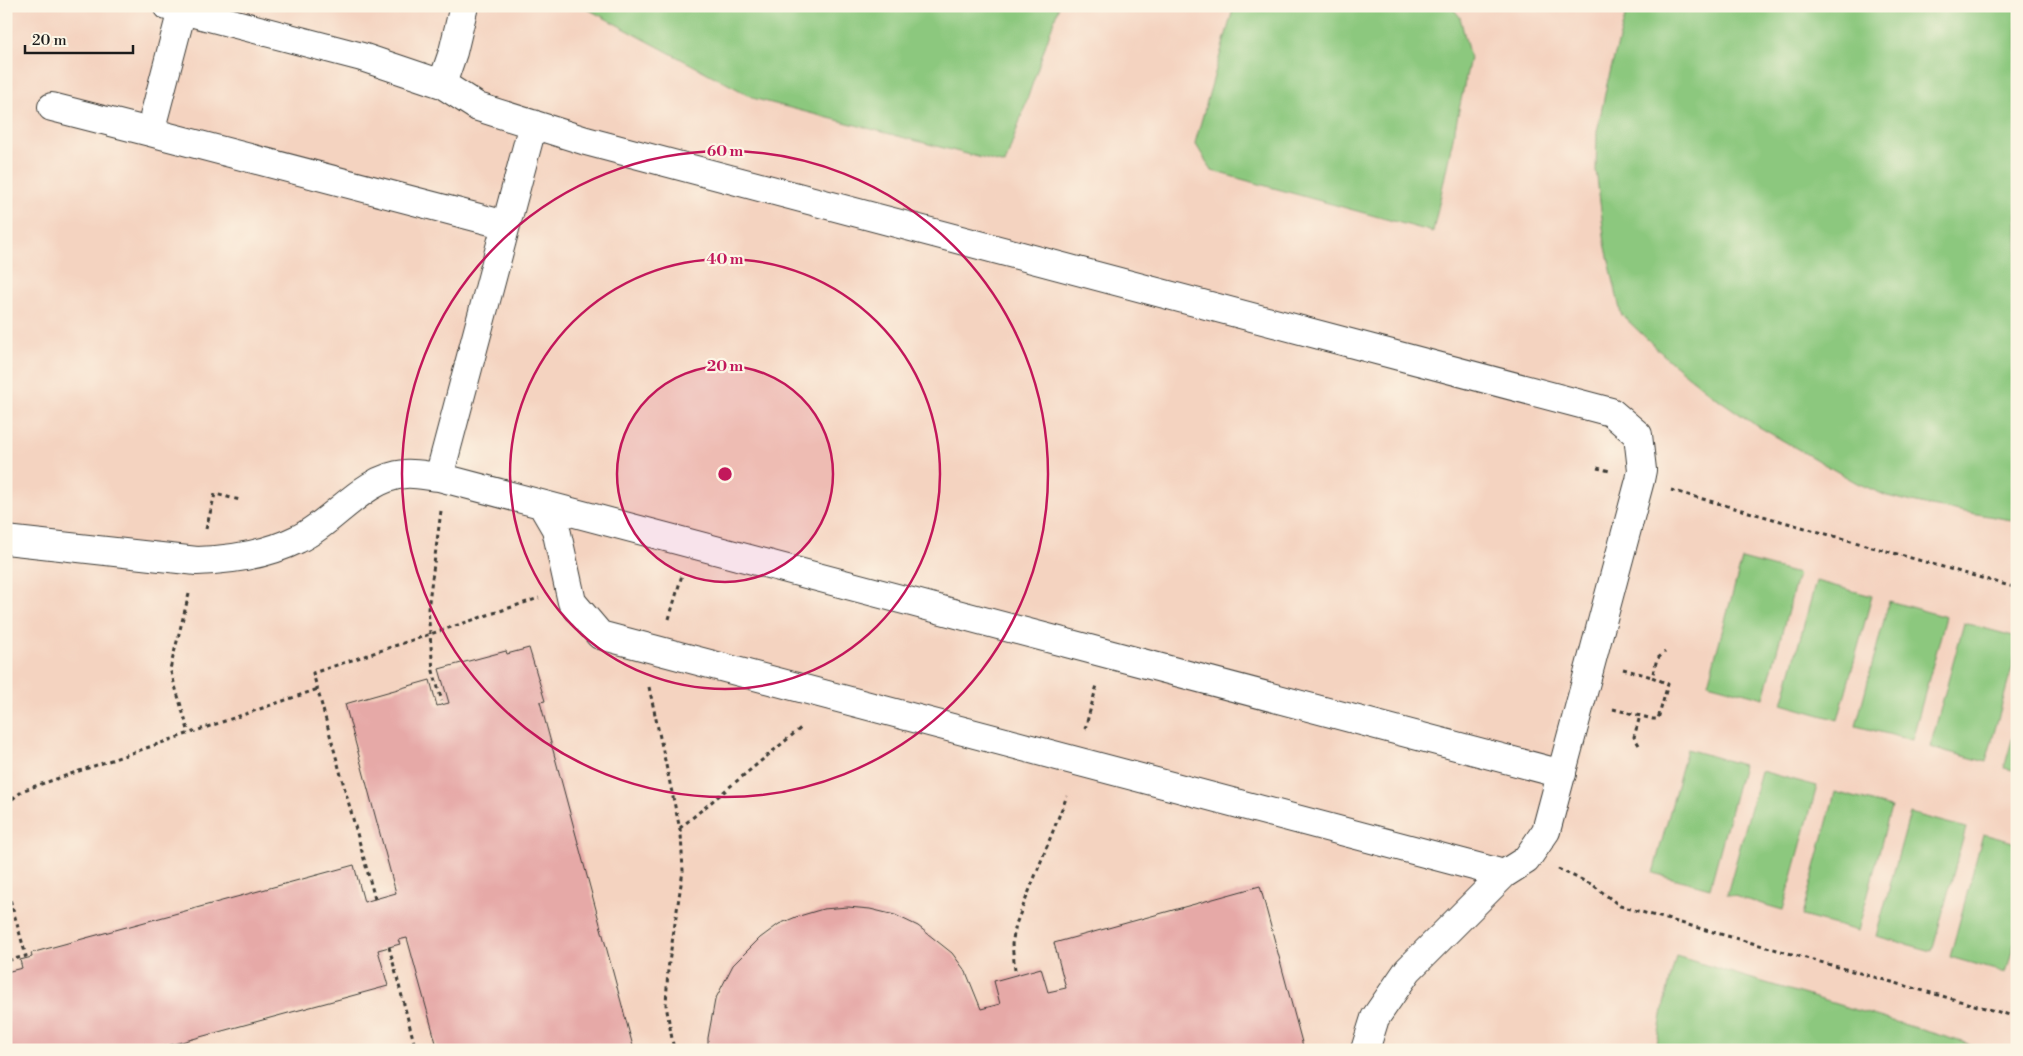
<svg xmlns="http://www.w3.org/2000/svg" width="2023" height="1056" font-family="'Libre Bodoni',serif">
<rect width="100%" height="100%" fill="#fcf5e5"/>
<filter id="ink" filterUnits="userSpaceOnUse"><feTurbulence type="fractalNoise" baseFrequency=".02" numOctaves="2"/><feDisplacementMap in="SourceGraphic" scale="10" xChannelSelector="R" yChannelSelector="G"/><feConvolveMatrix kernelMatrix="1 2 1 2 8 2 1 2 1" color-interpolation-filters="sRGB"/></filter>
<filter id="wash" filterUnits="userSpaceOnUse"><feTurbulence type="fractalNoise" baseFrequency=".0096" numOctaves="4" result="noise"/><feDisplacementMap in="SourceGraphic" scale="20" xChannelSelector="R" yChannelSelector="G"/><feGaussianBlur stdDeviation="1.12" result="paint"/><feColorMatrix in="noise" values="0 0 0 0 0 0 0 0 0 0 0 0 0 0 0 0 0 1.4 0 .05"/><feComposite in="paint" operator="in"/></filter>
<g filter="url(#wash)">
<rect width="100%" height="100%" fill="#efe8cb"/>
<path fill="#f4d3c0" d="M6 6H2017V1050H6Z"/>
<path fill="#8cc87e" stroke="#54724d" d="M582 6H1059L1005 164 756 99Z
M1234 6H1451L1460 17 1470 58 1433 232 1212 171 1195 143Z
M1628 6H2017V521L1925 505 1887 496 1857 483 1754 424 1711 394 1670 361 1621 314 1605 243 1596 170 1597 132 1607 84Z
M1742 559 1798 574 1764 698 1708 683Z
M1816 581 1872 596 1838 720 1782 704Z
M1889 601 1946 617 1912 740 1856 726Z
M1964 623 2017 637V650L1986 762 1930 747Z
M2017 722V771L2004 768Z
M1687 749 1743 765 1710 888 1653 873Z
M1761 771 1817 786 1783 910 1727 894Z
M1835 792 1891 807 1858 931 1802 916Z
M1910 813 1966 828 1932 951 1876 936Z
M1983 834 2017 843V933L2006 973 1950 957Z
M1676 956 1989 1050H1656L1664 1004Z"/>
<g id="blocks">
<path fill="#e6a9a7" d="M529 648 545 701 540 702 634 1050H438L407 938 398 940 400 944 378 950 388 986 152 1050H6V972L22 968 20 960 32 957 31 953 354 865 364 902 396 893 345 704 430 680 437 706 449 703 439 669 506 651 507 654Z
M1260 886 1304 1050H708V1038L715 1000 733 965 760 938 779 924 796 917 823 909 848 907 870 909 895 915 918 926 952 953 966 972 981 1009 1000 1004 994 981 1041 968 1048 992 1066 988 1054 943Z"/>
</g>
</g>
<g filter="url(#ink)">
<use href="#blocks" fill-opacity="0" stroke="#3c3b36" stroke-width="1"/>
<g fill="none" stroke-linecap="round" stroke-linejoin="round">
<g stroke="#3c3b36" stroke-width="30">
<path id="minor" d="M167 6 362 57 442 84 478 107 586 141 1611 412 1638 435 1642 470 1640 480 1546 831 1526 860 1504 874 1408 970 1375 1018 1365 1050
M182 10 150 132 506 225 439 477
M442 84 453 52 464 6
M52 107 150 132
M506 225 533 124
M542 505 556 529 572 602 600 635 1504 874
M6 540 197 561C232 560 266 555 298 539 334 522 364 477 405 474 415 473 428 476 439 477L1562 774"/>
</g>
<path stroke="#3c3b36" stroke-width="3" stroke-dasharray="4 4" stroke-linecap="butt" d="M1597 468 1610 471
M1671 490 2017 588
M441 511 428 609 433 671 442 701
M206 529 215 494 240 500
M189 594 170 669 189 733
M669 619 682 575
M1623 669 1652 677
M649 687 681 834 683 871 668 969 666 1005 674 1050
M1613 709 1653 719H1658L1668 684 1652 677 1657 659 1665 652
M1085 729 1097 685
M1639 745 1634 737 1640 716
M6 804 24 790 318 689
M680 828 802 727
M1558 869 1593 885 1620 906 2017 1017
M6 885 26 956 6 961
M375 899 313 673 539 598
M389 947 416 1050
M1015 970 1012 944 1016 924 1067 796"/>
<use href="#minor" stroke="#fff" stroke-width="28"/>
</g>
</g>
<circle cx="725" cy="474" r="108" fill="#c2185b" fill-opacity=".12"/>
<g fill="none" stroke="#c2185b" stroke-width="2.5">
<circle cx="725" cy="474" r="108"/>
<circle cx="725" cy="474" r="215"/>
<circle cx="725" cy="474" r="323"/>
</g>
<circle cx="725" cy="474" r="8" fill="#c2185b" stroke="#fcf5e5" stroke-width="2.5"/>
<g font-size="15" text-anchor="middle" font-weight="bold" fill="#c2185b" stroke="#fcf5e5" stroke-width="4.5" stroke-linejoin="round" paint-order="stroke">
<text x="725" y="156">60 m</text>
<text x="725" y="264">40 m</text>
<text x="725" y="371">20 m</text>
</g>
<rect width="2023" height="1056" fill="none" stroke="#fcf5e5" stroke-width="25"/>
<path d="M25 45v8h108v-8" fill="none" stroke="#1c1c1c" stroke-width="2.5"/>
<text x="32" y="45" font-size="15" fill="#1c1c1c" stroke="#fcf5e5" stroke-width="4" paint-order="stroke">20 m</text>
</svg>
